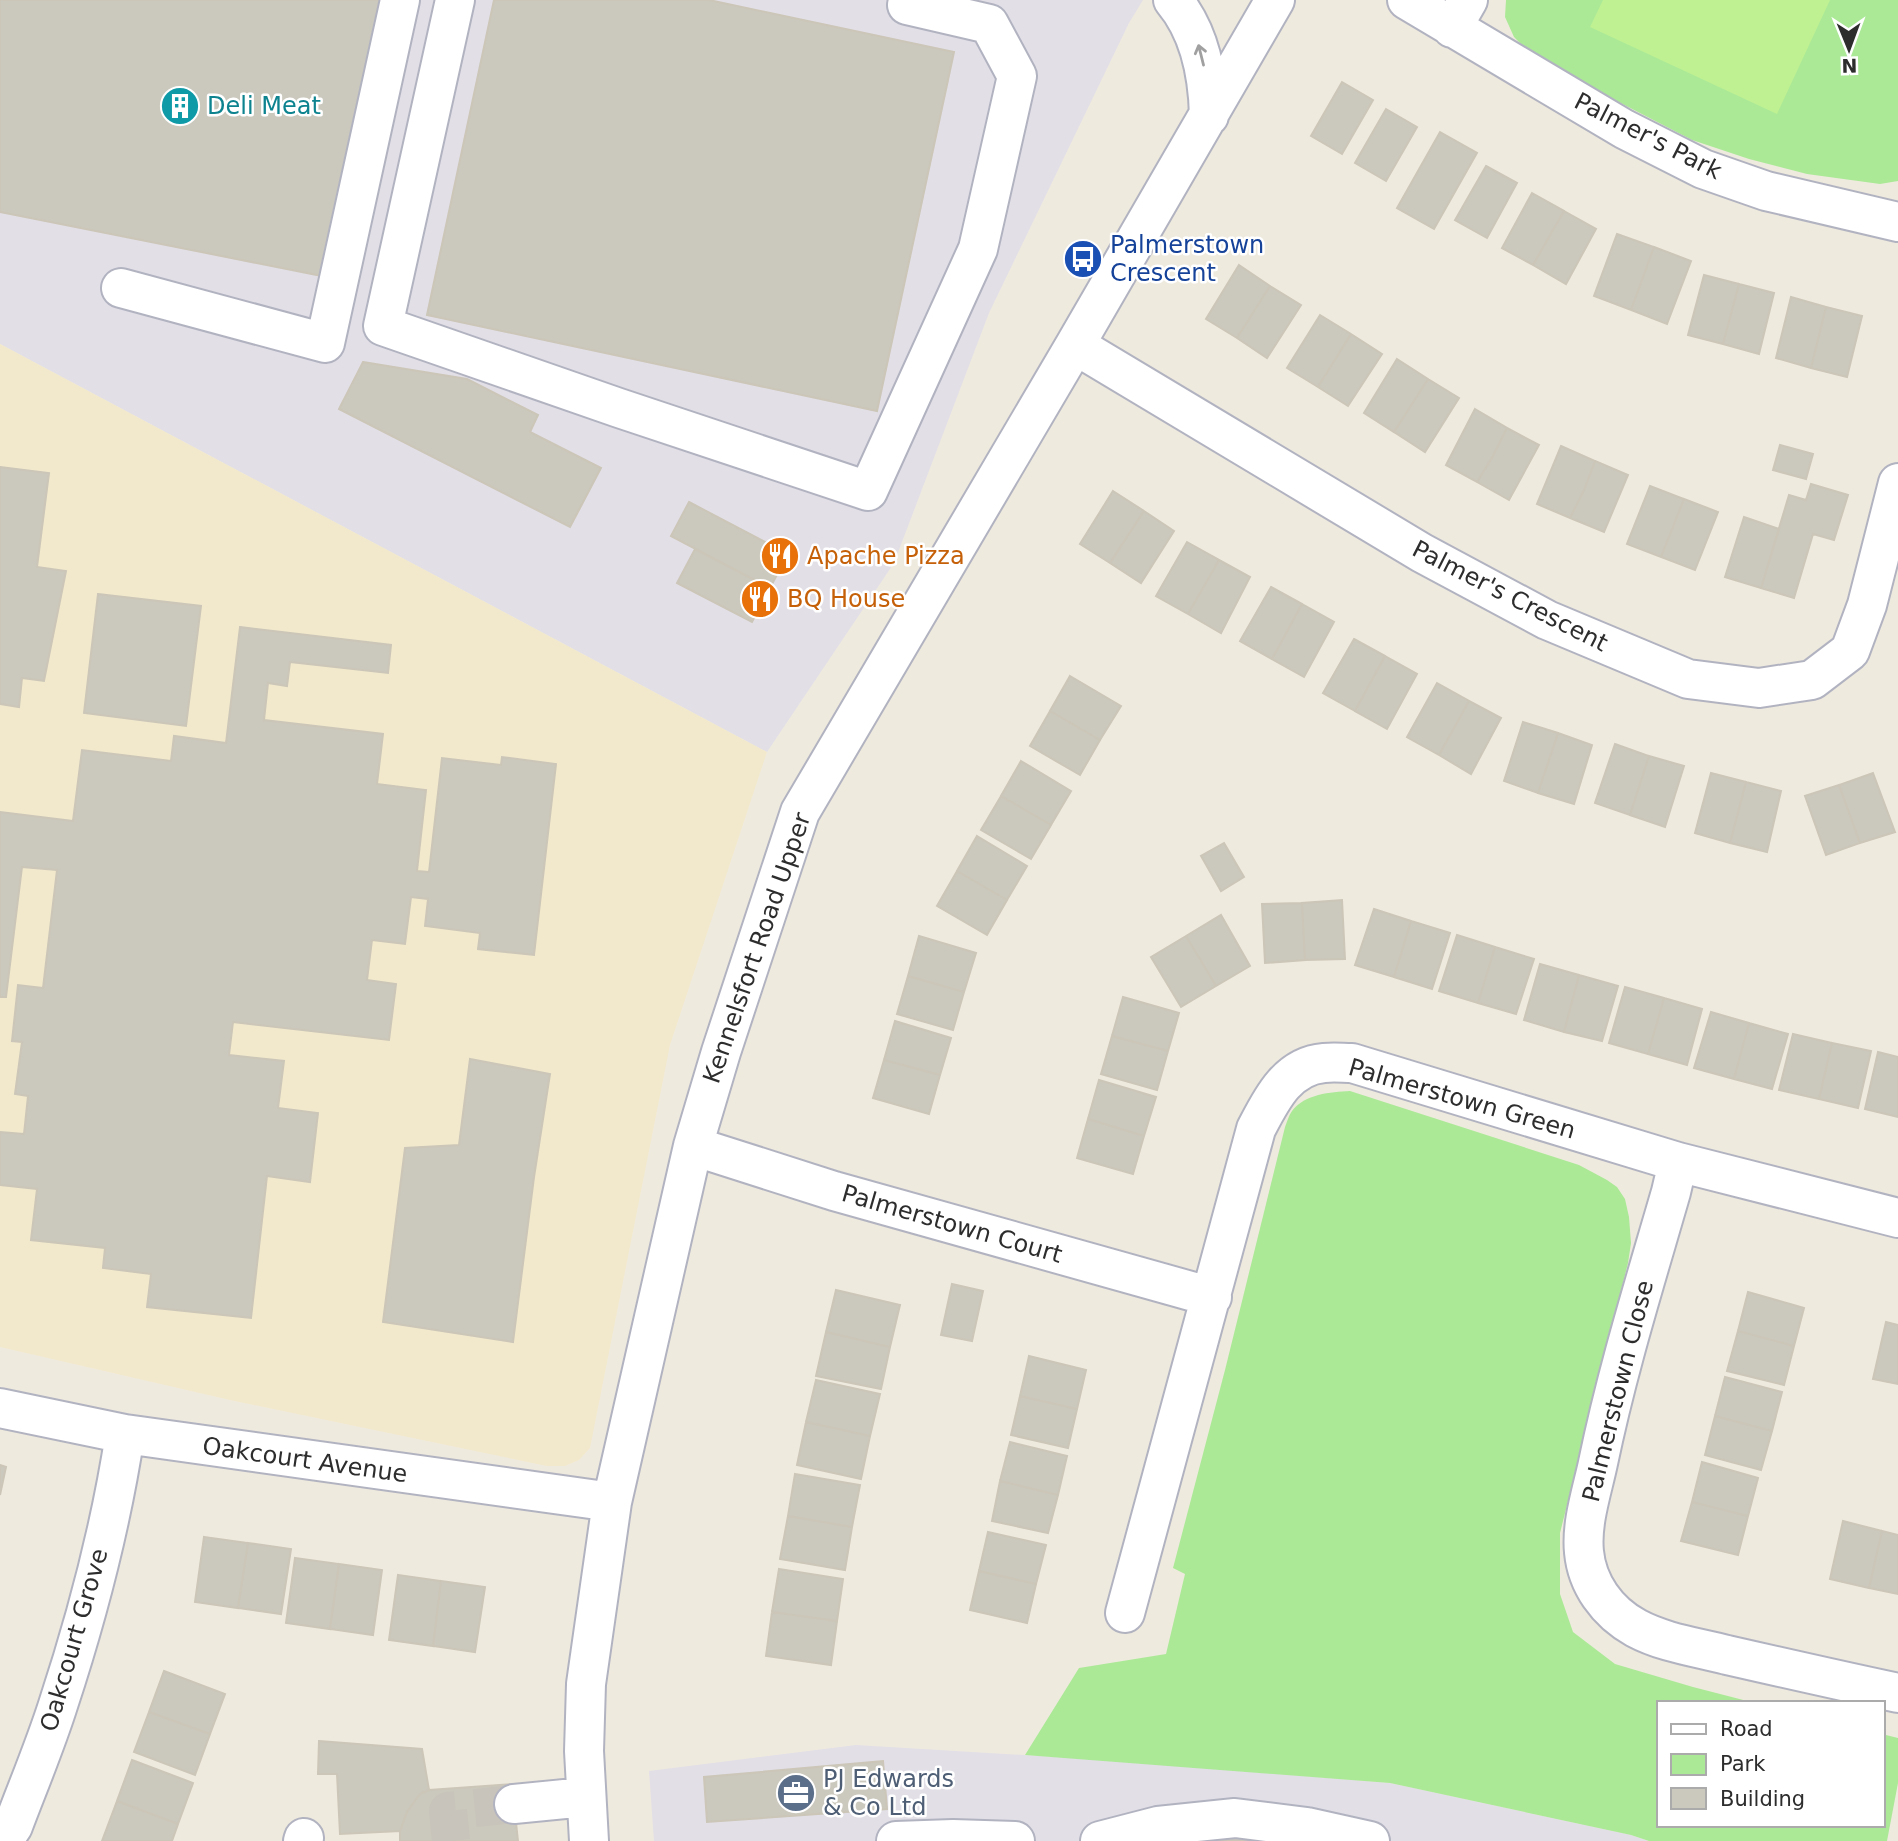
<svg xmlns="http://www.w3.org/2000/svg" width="1898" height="1841" viewBox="0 0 1898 1841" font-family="'DejaVu Sans',sans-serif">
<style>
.industrial{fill:#e2dfe7}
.education{fill:#f2e9cd}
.green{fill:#abe997}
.pitch{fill:#bff192}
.building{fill:#cbc8bd;stroke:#cbc6b7;stroke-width:2}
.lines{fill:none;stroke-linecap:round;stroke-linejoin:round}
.minor-tunnel{stroke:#c8c4bb;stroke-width:38;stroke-dasharray:38 19;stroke-linecap:butt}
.minor-casing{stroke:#b2b3c1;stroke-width:42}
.minor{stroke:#fff;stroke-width:38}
.oneway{stroke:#a0a0a0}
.labels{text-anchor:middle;stroke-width:5;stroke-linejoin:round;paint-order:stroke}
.culture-label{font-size:24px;fill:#0d838f;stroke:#fff;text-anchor:start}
.street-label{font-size:24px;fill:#2d2d2d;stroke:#fff}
.transit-label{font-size:24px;fill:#164399;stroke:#fff;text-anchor:start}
.food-label{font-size:24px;fill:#c56008;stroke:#fff;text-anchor:start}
.service-label{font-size:24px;fill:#4e5e75;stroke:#fff;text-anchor:start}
</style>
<rect width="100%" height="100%" fill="#efeade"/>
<path class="industrial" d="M 0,0 L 1143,0 L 1129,23 L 989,313 L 894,563 L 767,752 L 0,344 Z
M 856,1745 L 1091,1759 L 1390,1783 L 1631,1835 L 1648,1841 L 654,1841 L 649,1771 Z"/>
<path class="education" d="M 0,344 L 767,752 L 670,1045 L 590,1448 L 579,1460 L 565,1466 L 547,1466 L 230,1400 L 0,1347 Z"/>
<path class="green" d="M 1506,0 L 1898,0 L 1898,181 L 1880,184 L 1807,174 L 1749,159 L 1692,140 L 1582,83 L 1526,49 L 1514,37 L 1505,17 Z
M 1350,1091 L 1579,1165 L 1607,1180 L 1617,1187 L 1625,1199 L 1629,1217 L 1631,1243 L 1628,1263 L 1560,1533 L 1560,1594 L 1573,1632 L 1615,1664 L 1693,1687 L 1755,1703 L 1658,1703 L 1658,1825 L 1882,1825 L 1882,1734 L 1898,1738 L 1898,1783 L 1887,1841 L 1649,1841 L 1631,1835 L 1390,1783 L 1025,1755 L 1079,1668 L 1166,1654 L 1185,1574 L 1173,1568 L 1225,1370 L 1285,1127 C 1287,1122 1289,1115 1292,1111 C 1305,1094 1330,1092 1350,1091 Z"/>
<path class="pitch" d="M 1603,0 L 1830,0 L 1777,114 L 1590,27 Z"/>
<path class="building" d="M 0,0 L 381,0 L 327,277 L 0,212 Z
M 494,0 L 709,0 L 954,52 L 877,411 L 427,315 Z
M 1342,82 L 1373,100 L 1342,154 L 1311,136 Z
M 1386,109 L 1417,127 L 1386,181 L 1355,163 Z
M 1440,132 L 1477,153 L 1434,229 L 1397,208 Z
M 1486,166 L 1517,183 L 1487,238 L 1455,220 Z
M 1532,193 L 1564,211 L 1533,265 L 1502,248 Z
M 1564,211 L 1596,229 L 1566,284 L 1533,265 Z
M 1617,234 L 1654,247 L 1631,310 L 1594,296 Z
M 1654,247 L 1691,261 L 1667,324 L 1631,310 Z
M 1239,265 L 1270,286 L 1237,338 L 1206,319 Z
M 1704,275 L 1739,284 L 1723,344 L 1688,335 Z
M 1739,284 L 1774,293 L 1759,354 L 1723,344 Z
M 1270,286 L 1301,305 L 1267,358 L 1237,338 Z
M 1791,297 L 1826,307 L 1811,368 L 1776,358 Z
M 1826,307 L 1862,316 L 1847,377 L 1811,368 Z
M 1320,315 L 1351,334 L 1318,387 L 1287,368 Z
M 1351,334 L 1382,354 L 1348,406 L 1318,387 Z
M 1397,359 L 1428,379 L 1394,432 L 1364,413 Z
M 363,362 L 467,379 L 538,415 L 530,432 L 601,468 L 570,527 L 339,409 Z
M 1428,379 L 1459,398 L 1425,452 L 1394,432 Z
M 1475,409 L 1507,428 L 1493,456 L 1477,482 L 1446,465 Z
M 1507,428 L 1539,445 L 1509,500 L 1477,482 L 1493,456 Z
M 1780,445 L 1813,454 L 1806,479 L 1773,470 Z
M 1561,446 L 1595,461 L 1584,490 L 1570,518 L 1537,504 Z
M 1595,461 L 1628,475 L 1604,532 L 1570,518 L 1584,490 Z
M 0,467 L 49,473 L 37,567 L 66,571 L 44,681 L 22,678 L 19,707 L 0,704 Z
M 1811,484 L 1848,495 L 1834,540 L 1813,534 L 1794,598 L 1761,588 L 1789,495 L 1806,500 Z
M 1650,486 L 1684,499 L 1661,557 L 1627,544 Z
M 1113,491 L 1144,511 L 1110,563 L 1080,544 Z
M 1684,499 L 1718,512 L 1695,570 L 1661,557 Z
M 689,502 L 788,554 L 770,588 L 671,536 Z
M 1144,511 L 1174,531 L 1141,583 L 1110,563 Z
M 1744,517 L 1779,529 L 1761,588 L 1725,577 Z
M 1187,542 L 1219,560 L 1188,614 L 1156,596 Z
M 695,549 L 770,588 L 752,622 L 677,583 Z
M 1219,560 L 1250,577 L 1221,633 L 1188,614 Z
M 1271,587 L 1302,604 L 1272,659 L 1240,641 Z
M 98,594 L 201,606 L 186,726 L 84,713 Z
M 1302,604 L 1334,622 L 1304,677 L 1272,659 Z
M 240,627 L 391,645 L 388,673 L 290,662 L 287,686 L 268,683 L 264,720 L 383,734 L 377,784 L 426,790 L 417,871 L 429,872 L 442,758 L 501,765 L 502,757 L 556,764 L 534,955 L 478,949 L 480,933 L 425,926 L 428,899 L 411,897 L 405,944 L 372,940 L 367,980 L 396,984 L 389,1040 L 233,1022 L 229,1055 L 284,1061 L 278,1108 L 318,1113 L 310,1182 L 267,1176 L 251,1318 L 147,1307 L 151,1274 L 103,1268 L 105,1248 L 31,1240 L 37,1189 L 0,1185 L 0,1132 L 24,1134 L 28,1096 L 15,1094 L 22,1042 L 12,1041 L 18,985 L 43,988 L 57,870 L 22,867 L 6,997 L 0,997 L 0,812 L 73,821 L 82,750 L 171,761 L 174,736 L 226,743 Z
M 1354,639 L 1385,656 L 1355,711 L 1323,693 Z
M 1385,656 L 1417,674 L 1387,729 L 1355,711 Z
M 1070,676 L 1121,706 L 1100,740 L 1050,711 Z
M 1437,683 L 1469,701 L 1439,755 L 1407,737 Z
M 1469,701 L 1501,718 L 1471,774 L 1439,755 Z
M 1050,711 L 1100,740 L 1080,775 L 1030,746 Z
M 1523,722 L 1558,733 L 1538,793 L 1504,781 Z
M 1558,733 L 1592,745 L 1574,804 L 1538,793 Z
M 1615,744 L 1649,756 L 1630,815 L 1595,803 Z
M 1649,756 L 1684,766 L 1665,827 L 1630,815 Z
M 1021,761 L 1071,791 L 1051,825 L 1001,796 Z
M 1711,773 L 1746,782 L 1730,843 L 1695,833 Z
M 1873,773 L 1895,832 L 1860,843 L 1839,785 Z
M 1746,782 L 1781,791 L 1767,852 L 1730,843 Z
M 1839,785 L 1860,843 L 1826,855 L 1805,796 Z
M 1001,796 L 1051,825 L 1031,859 L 981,830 Z
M 977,836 L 1027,866 L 1007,900 L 957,871 Z
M 1224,843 L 1244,877 L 1221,891 L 1201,856 Z
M 957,871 L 1007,900 L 987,935 L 937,906 Z
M 1342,900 L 1345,959 L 1305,960 L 1302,903 Z
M 1302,903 L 1305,960 L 1265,963 L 1262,904 Z
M 1374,909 L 1411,921 L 1394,977 L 1355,965 Z
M 1221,915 L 1250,966 L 1216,986 L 1186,936 Z
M 1411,921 L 1450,933 L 1432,989 L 1394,977 Z
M 1457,935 L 1495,947 L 1478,1003 L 1439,991 Z
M 919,936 L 976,953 L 964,992 L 908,976 Z
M 1186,936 L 1216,986 L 1181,1007 L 1151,957 Z
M 1495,947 L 1534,959 L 1516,1014 L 1478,1003 Z
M 1540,964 L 1579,975 L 1564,1032 L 1524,1020 Z
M 1579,975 L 1618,986 L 1602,1041 L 1564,1032 Z
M 908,976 L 964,992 L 953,1030 L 897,1014 Z
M 1625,987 L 1664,998 L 1648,1054 L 1609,1043 Z
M 1123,997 L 1179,1013 L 1168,1051 L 1112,1036 Z
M 1664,998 L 1702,1009 L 1687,1065 L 1648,1054 Z
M 1711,1012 L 1749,1023 L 1734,1079 L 1694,1068 Z
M 895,1021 L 951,1038 L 940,1075 L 884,1060 Z
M 1749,1023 L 1788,1034 L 1772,1089 L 1734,1079 Z
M 1793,1034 L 1832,1043 L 1819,1099 L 1779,1090 Z
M 1112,1036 L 1168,1051 L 1157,1090 L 1101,1074 Z
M 1832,1043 L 1871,1051 L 1858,1108 L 1819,1099 Z
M 1878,1052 L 1898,1057 L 1898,1117 L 1865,1109 Z
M 470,1059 L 550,1074 L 534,1177 L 513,1342 L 383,1322 L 405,1148 L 459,1145 Z
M 884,1060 L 940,1075 L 929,1114 L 873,1098 Z
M 1099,1080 L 1156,1097 L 1144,1136 L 1088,1119 Z
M 1088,1119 L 1144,1136 L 1133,1174 L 1077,1158 Z
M 952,1284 L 983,1291 L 972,1341 L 941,1335 Z
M 836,1290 L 900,1305 L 890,1347 L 826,1332 Z
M 1748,1292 L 1804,1308 L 1794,1346 L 1738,1331 Z
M 1886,1322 L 1898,1325 L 1898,1384 L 1873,1379 Z
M 1738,1331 L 1794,1346 L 1784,1385 L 1727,1371 Z
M 826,1332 L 890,1347 L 881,1389 L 816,1376 Z
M 1029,1356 L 1086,1370 L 1077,1409 L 1020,1396 Z
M 1725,1377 L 1782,1392 L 1772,1431 L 1715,1416 Z
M 816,1380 L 880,1394 L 870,1436 L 806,1422 Z
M 1020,1396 L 1077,1409 L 1068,1448 L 1011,1435 Z
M 1715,1416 L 1772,1431 L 1761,1470 L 1705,1455 Z
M 806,1422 L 870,1436 L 861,1479 L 797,1465 Z
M 1010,1442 L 1067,1456 L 1058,1495 L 1000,1481 Z
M 1702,1462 L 1758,1478 L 1748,1516 L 1692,1502 Z
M 0,1465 L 6,1467 L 0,1495 Z
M 795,1474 L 860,1485 L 852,1527 L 788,1516 Z
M 1000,1481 L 1058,1495 L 1048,1533 L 992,1521 Z
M 1692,1502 L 1748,1516 L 1738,1555 L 1681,1541 Z
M 788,1516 L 852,1527 L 845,1570 L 780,1559 Z
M 1843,1521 L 1882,1531 L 1869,1588 L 1830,1579 Z
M 1882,1531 L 1898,1535 L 1898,1594 L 1869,1588 Z
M 988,1532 L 1046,1545 L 1036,1584 L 979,1571 Z
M 204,1537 L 248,1543 L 238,1608 L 195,1602 Z
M 248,1543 L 291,1549 L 281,1614 L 238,1608 Z
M 295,1558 L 339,1564 L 330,1629 L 286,1623 Z
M 339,1564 L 382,1570 L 373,1635 L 330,1629 Z
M 779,1569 L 843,1579 L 837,1621 L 772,1612 Z
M 979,1571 L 1036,1584 L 1027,1623 L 970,1610 Z
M 398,1575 L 441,1581 L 433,1646 L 389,1640 Z
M 441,1581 L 485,1587 L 475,1652 L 433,1646 Z
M 772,1612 L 837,1621 L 831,1665 L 766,1656 Z
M 164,1671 L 225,1694 L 210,1734 L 149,1712 Z
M 149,1712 L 210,1734 L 195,1775 L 134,1752 Z
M 319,1741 L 422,1749 L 429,1790 L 420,1794 L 407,1812 L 400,1831 L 340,1834 L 337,1774 L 318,1774 Z
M 132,1760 L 193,1783 L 178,1824 L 117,1801 Z
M 883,1761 L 887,1809 L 707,1822 L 704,1777 Z
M 514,1784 L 514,1804 L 518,1841 L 400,1841 L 400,1831 L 407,1812 L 420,1794 L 429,1790 Z
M 117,1801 L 178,1824 L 172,1841 L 102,1841 Z
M 1269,1832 L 1269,1841 L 1192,1841 Z"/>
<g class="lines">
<path class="minor-tunnel" d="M 451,1841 L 448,1811 L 514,1804"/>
<g class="minor-casing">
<path id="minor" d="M 455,0 L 383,326 L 619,408 L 868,491 L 978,249 L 1017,76 L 989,24 L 907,5 L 908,0
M 1173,0 C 1200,32 1208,74 1209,116
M 1407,0 L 1624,129 L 1703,169 L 1766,191 L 1898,222
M 1452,28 L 1468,0
M 121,288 L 325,343 L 400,0
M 1075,345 L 1422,553 L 1547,620 L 1688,679 L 1759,688 L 1812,680 L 1850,651 L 1867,605 L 1898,483
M 693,1146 L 834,1191 L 1212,1297
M 1678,1162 L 1671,1192 C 1645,1282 1617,1371 1598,1463 C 1592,1491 1581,1523 1584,1552 C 1587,1584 1607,1612 1636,1628 C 1664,1643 1696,1647 1727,1655 C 1784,1668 1841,1681 1898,1693
M 0,1408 L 125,1434 L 612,1502
M 1125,1613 L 1256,1129 C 1271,1100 1287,1066 1324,1063 C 1334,1062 1343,1063 1352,1063 L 1678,1162 L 1898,1218
M 514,1804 L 585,1797
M 3,1841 L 13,1826 C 28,1786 45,1746 58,1705 C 87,1617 111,1526 125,1434
M 303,1841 L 304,1838
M 589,1841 L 584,1751 L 586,1684 L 612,1502 L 693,1146 L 721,1052 L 800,812 L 1075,345 L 1275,0
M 896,1841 L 953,1839 L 1015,1841
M 1100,1841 L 1158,1826 L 1235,1818 L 1307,1827 L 1370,1841"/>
</g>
<use href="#minor" class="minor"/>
</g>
<defs><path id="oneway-shaft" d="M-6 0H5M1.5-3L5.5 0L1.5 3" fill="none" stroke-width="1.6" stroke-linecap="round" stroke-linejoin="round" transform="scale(1.75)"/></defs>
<use class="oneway" href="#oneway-shaft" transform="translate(1201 55) rotate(-104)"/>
<defs>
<g id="building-disc" transform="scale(2.0125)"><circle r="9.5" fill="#0f9aa8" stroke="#fff"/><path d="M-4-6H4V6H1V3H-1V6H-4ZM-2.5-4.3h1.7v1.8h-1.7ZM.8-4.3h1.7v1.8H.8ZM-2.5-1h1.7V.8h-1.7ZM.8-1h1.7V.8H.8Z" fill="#fff"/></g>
<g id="bus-disc" transform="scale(2.0125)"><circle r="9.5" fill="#1a4fb4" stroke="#fff"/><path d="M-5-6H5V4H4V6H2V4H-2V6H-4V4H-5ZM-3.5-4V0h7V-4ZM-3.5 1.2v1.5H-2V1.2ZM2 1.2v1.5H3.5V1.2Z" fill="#fff"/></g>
<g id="restaurant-disc" transform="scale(2.0125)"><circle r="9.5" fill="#e8710a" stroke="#fff"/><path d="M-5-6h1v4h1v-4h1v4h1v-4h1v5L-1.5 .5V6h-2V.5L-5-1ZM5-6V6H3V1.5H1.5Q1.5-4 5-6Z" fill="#fff"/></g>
<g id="office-disc" transform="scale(2.0125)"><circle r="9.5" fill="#5c6f8a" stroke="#fff"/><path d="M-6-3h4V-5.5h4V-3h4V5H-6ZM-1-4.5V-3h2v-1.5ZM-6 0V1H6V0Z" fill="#fff"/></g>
</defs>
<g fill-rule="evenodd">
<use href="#building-disc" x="180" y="106"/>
<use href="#bus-disc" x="1083" y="259"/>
<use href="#restaurant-disc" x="780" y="556"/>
<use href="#restaurant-disc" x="760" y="599"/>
<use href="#office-disc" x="796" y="1793"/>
</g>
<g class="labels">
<g class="culture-label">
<text x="207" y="114">Deli Meat</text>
</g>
<g class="street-label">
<text transform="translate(1648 136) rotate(27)" y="8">Palmer's Park</text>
<text transform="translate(1510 596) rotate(27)" y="8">Palmer's Crescent</text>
<text transform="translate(757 948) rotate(-71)" y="8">Kennelsfort Road Upper</text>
<text transform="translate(1462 1099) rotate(16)" y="8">Palmerstown Green</text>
<text transform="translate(952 1224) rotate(16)" y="8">Palmerstown Court</text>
<text transform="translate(1618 1391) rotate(-76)" y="8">Palmerstown Close</text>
<text transform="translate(305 1460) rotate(8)" y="8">Oakcourt Avenue</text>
<text transform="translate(74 1640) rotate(-74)" y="8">Oakcourt Grove</text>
</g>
<g class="transit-label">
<text x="1110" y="253">Palmerstown<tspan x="1110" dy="28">Crescent</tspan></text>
</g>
<g class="food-label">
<text x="807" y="564">Apache Pizza</text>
<text x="787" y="607">BQ House</text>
</g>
<g class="service-label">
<text x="823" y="1787">PJ Edwards<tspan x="823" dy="28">&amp; Co Ltd</tspan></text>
</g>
</g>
<rect x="1657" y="1701" width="228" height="126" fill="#ffffff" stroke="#ababab" stroke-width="2"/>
<rect x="1671" y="1724" width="35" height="10" fill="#ffffff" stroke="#ababab" stroke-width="2"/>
<text x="1720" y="1736" font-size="21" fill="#2d2d2d">Road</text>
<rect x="1671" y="1754" width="35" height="21" fill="#abe997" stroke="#ababab" stroke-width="2"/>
<text x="1720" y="1771" font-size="21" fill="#2d2d2d">Park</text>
<rect x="1671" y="1788" width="35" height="21" fill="#cbc8bd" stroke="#ababab" stroke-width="2"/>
<text x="1720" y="1806" font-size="21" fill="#2d2d2d">Building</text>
<g transform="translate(1849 49) rotate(179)" stroke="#ffffff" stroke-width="5" paint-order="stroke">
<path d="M0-5L12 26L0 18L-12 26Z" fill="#2d2d2d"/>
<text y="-10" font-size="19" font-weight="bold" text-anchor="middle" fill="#2d2d2d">N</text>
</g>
</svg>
